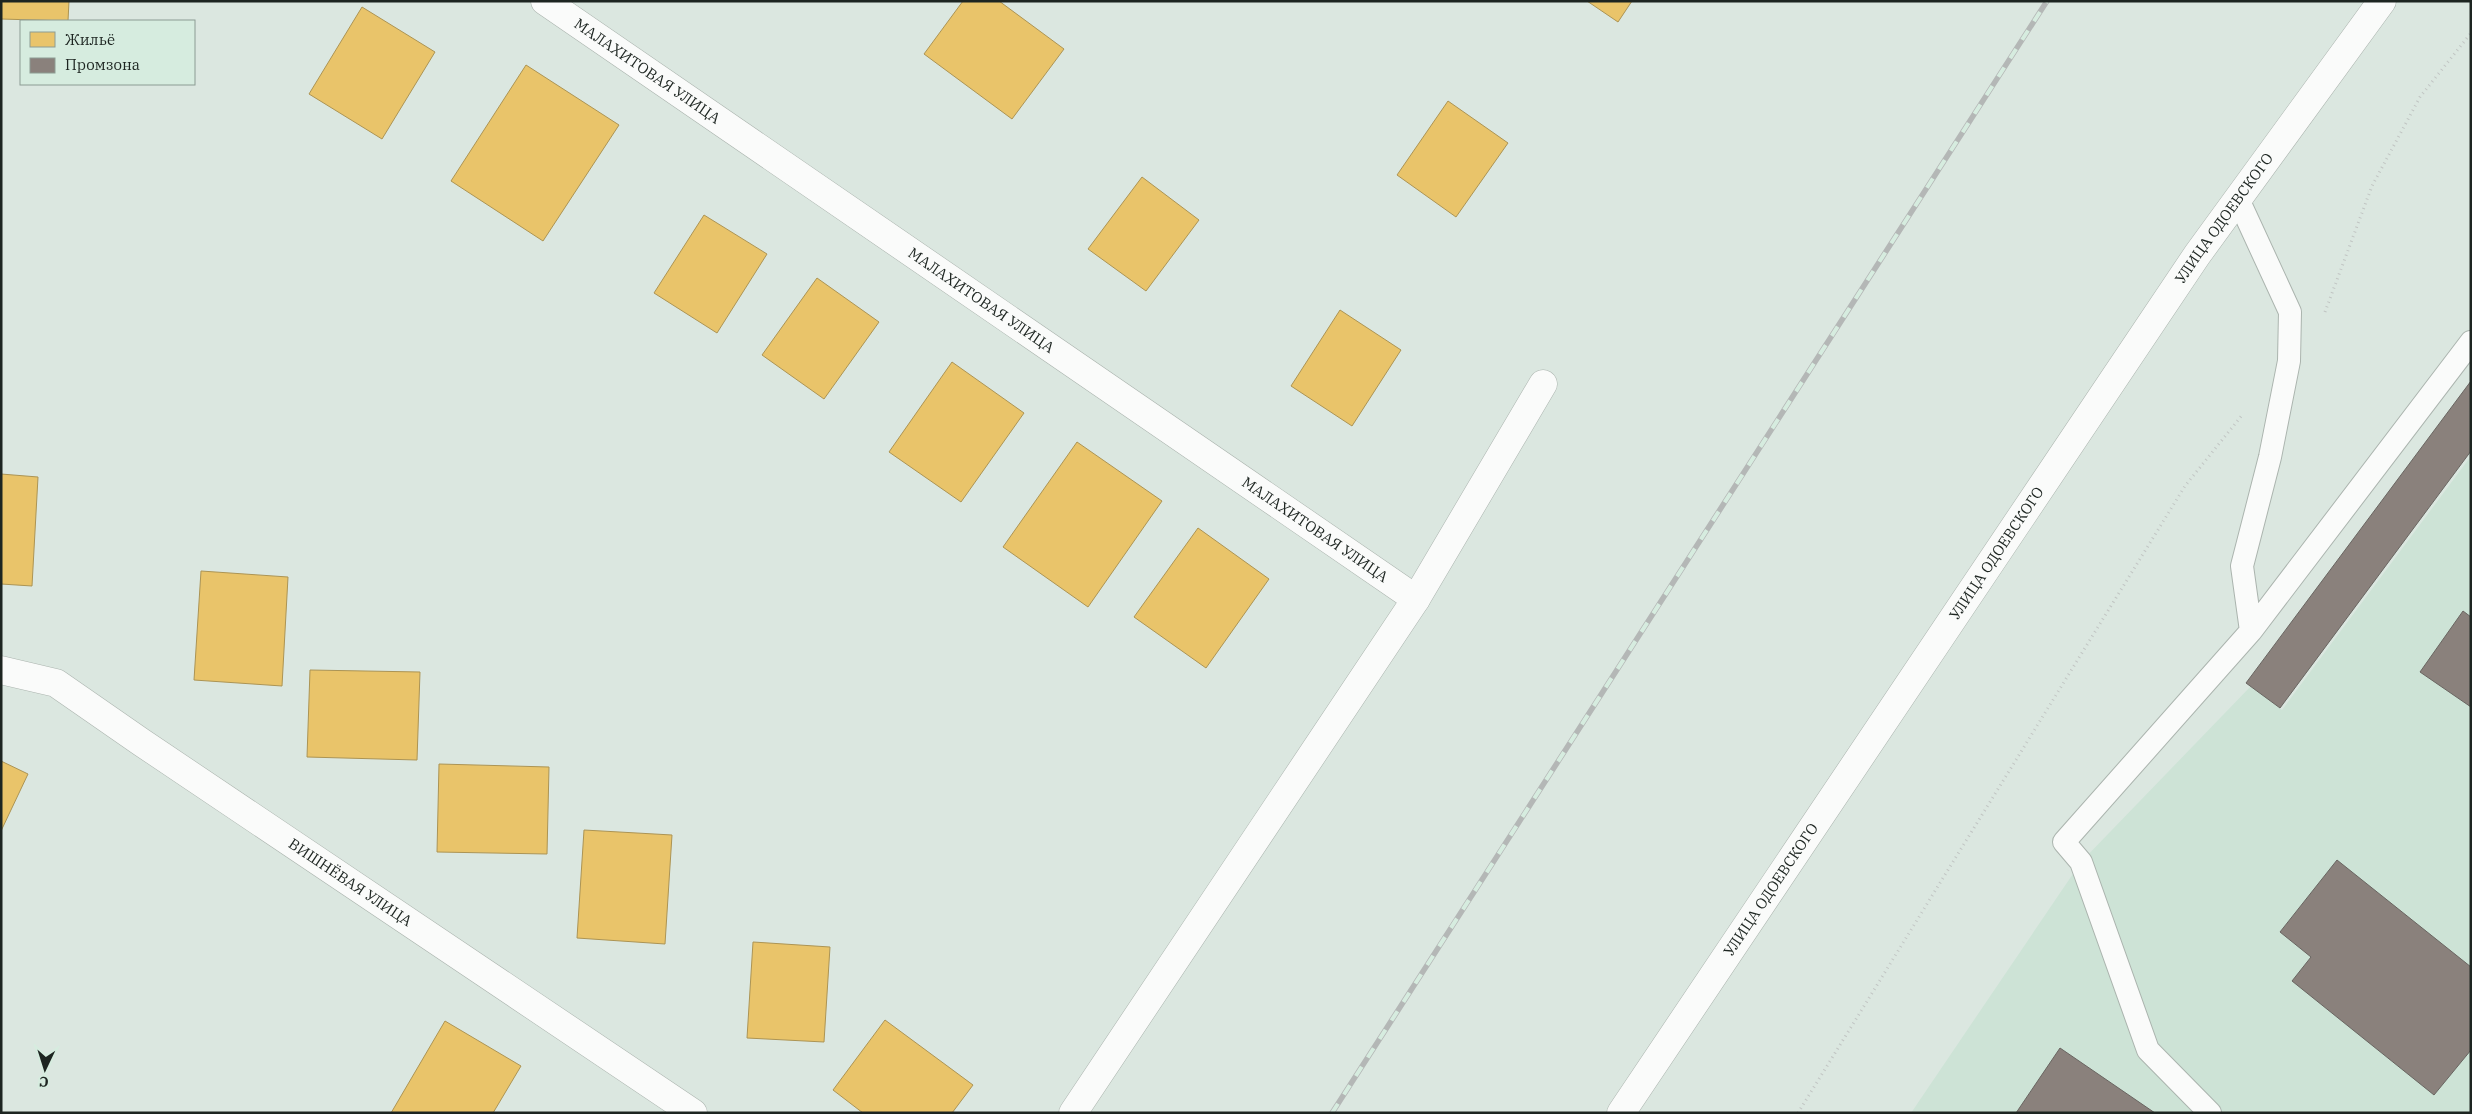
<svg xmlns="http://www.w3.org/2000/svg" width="2472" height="1114" viewBox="0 0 2472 1114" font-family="'IBM Plex Serif',serif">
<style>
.built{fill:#cde3d6}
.homes{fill:#e9c46a;stroke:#ac9454}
.industry{fill:#8a817c;stroke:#696561}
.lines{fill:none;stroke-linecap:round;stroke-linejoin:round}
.lane-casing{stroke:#abb4ae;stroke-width:24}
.street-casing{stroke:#abb4ae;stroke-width:29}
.secondary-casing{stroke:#abb4ae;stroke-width:29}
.path{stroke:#c1c5c3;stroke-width:3;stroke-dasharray:1 4;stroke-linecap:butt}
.lane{stroke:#fafbfa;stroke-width:22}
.street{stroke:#fafbfa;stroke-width:28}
.secondary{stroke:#fafbfa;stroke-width:28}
.rail-casing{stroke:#b4b7b6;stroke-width:5.5}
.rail{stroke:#d6ecdf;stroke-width:4;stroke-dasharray:11;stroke-linecap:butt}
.labels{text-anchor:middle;stroke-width:5;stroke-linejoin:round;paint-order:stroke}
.street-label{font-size:15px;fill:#1d2521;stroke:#d6ecdf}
</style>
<rect width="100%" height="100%" fill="#dbe7e0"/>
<path class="built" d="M 2471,456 L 2471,1113 L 1911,1113 L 2081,862 L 2251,686 L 2282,710 Z"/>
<path class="homes" d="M 1,1 L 69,1 L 68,21 L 1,19 Z
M 963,1 L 999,1 L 1064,49 L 1012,119 L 924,54 Z
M 1587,1 L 1632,1 L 1618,22 Z
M 362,7 L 435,52 L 382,139 L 309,94 Z
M 526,65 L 619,125 L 543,241 L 451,181 Z
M 1448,101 L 1508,143 L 1456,217 L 1397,175 Z
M 1142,177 L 1199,220 L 1146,291 L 1088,249 Z
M 704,215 L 767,254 L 717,333 L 654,293 Z
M 817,278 L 879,322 L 824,399 L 762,355 Z
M 1340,310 L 1401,350 L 1352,426 L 1291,386 Z
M 952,362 L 1024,413 L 961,502 L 889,452 Z
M 1077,442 L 1162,501 L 1088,607 L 1003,547 Z
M 1,474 L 38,477 L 32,586 L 1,584 Z
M 1198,528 L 1269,579 L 1206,668 L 1134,617 Z
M 201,571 L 288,577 L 282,686 L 194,680 Z
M 310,670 L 420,672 L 417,760 L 307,757 Z
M 1,761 L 28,774 L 1,831 Z
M 439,764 L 549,767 L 547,854 L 437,852 Z
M 584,830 L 672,835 L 665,944 L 577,938 Z
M 753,942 L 830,947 L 824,1042 L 747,1038 Z
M 885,1020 L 973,1085 L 952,1113 L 863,1113 L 833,1090 Z
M 445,1021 L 521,1066 L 493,1113 L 391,1113 Z"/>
<path class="industry" d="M 2471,381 L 2471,451 L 2280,708 L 2246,683 Z
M 2463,611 L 2471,617 L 2471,707 L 2420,672 Z
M 2337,860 L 2471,967 L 2471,1050 L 2434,1095 L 2292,981 L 2311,957 L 2280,932 Z
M 2060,1048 L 2155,1113 L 2016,1113 Z"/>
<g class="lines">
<g class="lane-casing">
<path id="lane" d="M 2251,631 L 2471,342
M 2210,1113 L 2148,1050 L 2081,862 L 2064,842 L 2251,631 L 2242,566 L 2270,457 L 2289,361 L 2290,312 L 2238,199"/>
</g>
<g class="street-casing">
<g id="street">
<path id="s1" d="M 545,1 L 1416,599"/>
<path id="s2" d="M 1,670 L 56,683 L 141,742 L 693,1113"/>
<path d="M 1073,1113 L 1416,599 L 1543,384"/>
</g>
</g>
<g class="secondary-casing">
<g id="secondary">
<path id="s3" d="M 1621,1113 L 2197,255 L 2382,1"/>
</g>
</g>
<path class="path" d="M 2325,312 L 2372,186 L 2420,97 L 2471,33
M 1798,1113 L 2185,486 L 2243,414"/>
<use href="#lane" class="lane"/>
<use href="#street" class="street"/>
<use href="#secondary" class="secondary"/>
<g class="rail-casing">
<path id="rail" d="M 1332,1113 L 2047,1"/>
</g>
<use href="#rail" class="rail"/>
</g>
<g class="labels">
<g class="street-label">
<text dy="5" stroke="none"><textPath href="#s1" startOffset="124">МАЛАХИТОВАЯ УЛИЦА</textPath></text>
<text dy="5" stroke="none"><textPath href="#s3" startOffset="1079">УЛИЦА ОДОЕВСКОГО</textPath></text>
<text dy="5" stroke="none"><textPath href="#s1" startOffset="529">МАЛАХИТОВАЯ УЛИЦА</textPath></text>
<text dy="5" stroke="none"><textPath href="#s1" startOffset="934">МАЛАХИТОВАЯ УЛИЦА</textPath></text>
<text dy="5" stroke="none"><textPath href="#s3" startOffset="674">УЛИЦА ОДОЕВСКОГО</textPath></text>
<text dy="5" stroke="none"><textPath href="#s2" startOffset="412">ВИШНЁВАЯ УЛИЦА</textPath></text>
<text dy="5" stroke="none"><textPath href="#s3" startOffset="269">УЛИЦА ОДОЕВСКОГО</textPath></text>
</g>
</g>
<rect width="2472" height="1114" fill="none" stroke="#1d2521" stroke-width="5"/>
<rect x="20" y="20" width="175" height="65" fill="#d6ecdf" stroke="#8c9c93"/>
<rect x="30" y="32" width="25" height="15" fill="#e9c46a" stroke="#8c9c93"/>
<text x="65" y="45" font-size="15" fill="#1d2521">Жильё</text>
<rect x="30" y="58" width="25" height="15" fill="#8a817c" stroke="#8c9c93"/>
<text x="65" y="70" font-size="15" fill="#1d2521">Промзона</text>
<g transform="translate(45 1069) rotate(184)" stroke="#d6ecdf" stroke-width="4" paint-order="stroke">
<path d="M0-4L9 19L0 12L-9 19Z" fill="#1d2521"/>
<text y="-8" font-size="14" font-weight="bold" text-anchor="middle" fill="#1d2521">С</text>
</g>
</svg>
